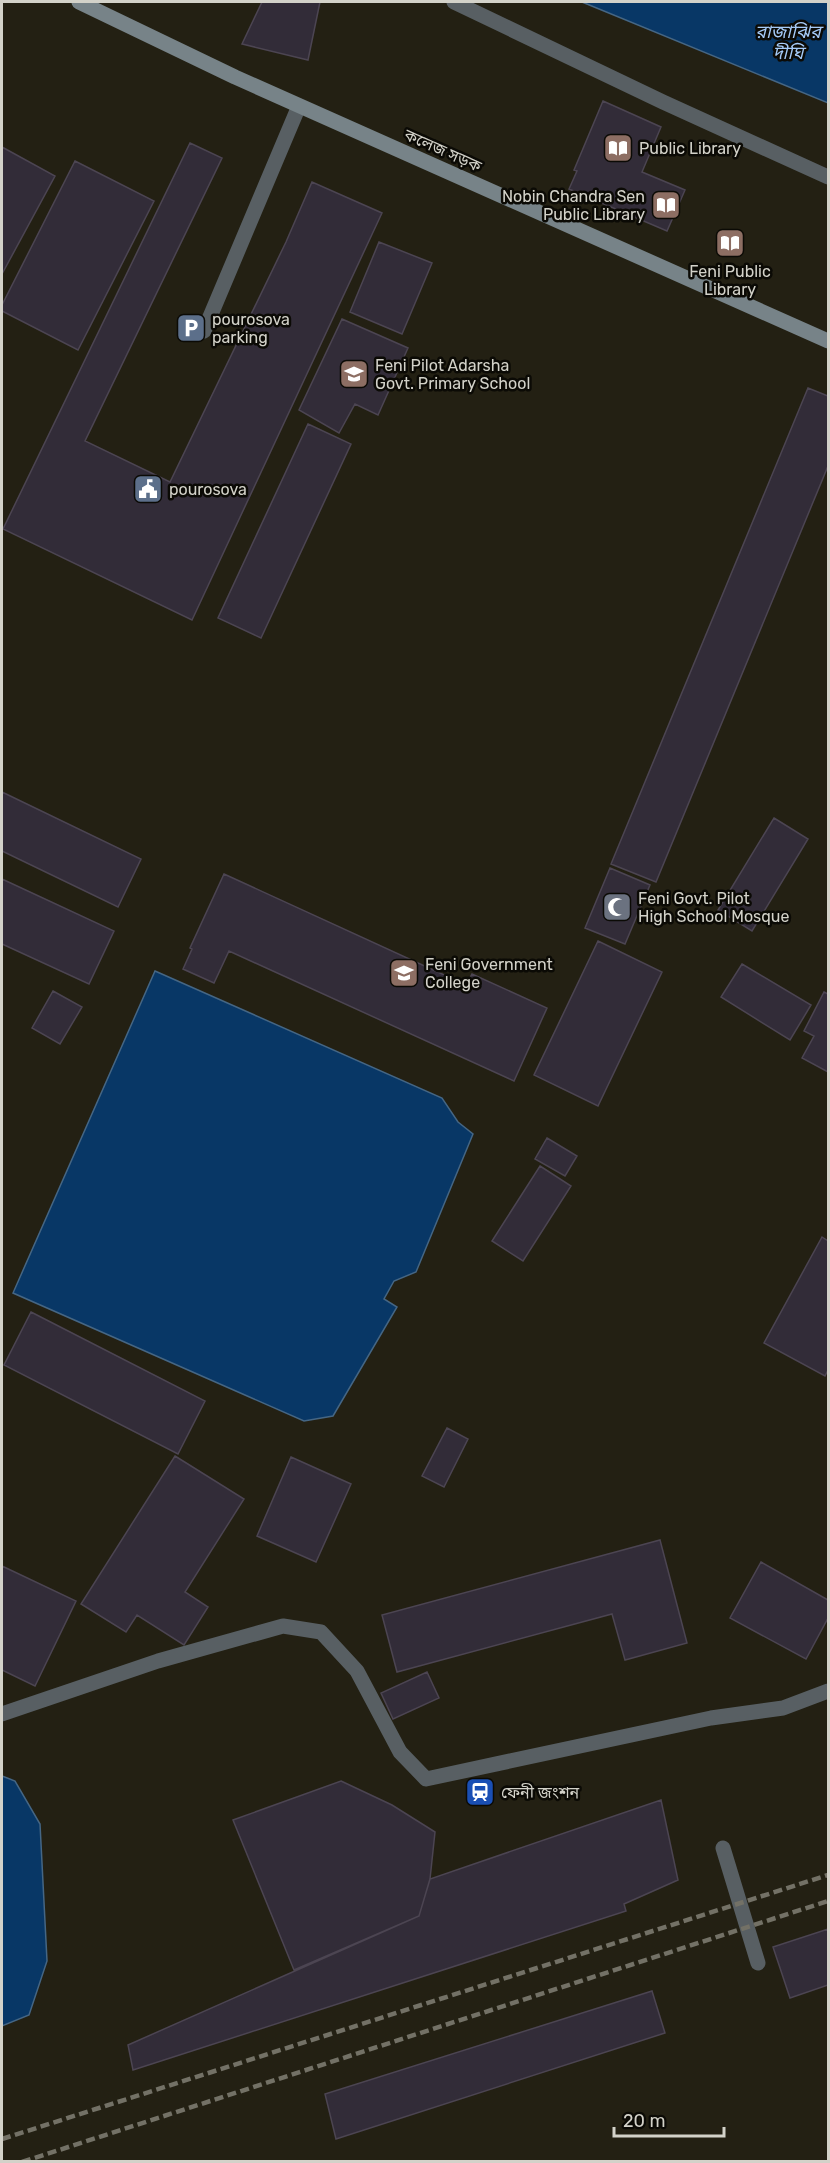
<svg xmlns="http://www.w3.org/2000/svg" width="830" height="2163" viewBox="0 0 830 2163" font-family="Rubik,'Noto Sans Bengali',sans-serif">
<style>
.water{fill:#083766;stroke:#456684;stroke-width:1.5}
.building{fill:#322c38;stroke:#4c4552;stroke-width:1.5}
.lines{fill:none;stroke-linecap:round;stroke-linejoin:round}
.service{stroke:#585f63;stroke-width:15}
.pedestrian{stroke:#585f63;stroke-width:15}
.minor{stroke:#585f63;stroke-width:15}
.secondary{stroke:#778388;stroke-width:15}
.rail{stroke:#737166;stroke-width:4.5;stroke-dasharray:9 4.5;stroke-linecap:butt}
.labels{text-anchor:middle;stroke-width:5;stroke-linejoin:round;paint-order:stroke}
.poi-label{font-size:16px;fill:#d3d2c9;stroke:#0b0a05;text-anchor:start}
.street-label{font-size:16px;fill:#d3d2c9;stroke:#0b0a05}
.water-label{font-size:18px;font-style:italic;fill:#a5cbf8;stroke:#0b0a05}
</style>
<rect width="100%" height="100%" fill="#232013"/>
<path class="water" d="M 582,2 L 828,2 L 828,103 Z
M 155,971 L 442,1098 L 458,1122 L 473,1134 L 416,1272 L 394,1281 L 384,1299 L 397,1307 L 333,1416 L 304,1421 L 13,1293 Z
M 2,1776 L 15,1781 L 40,1824 L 47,1961 L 29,2015 L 2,2026 Z"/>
<path class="building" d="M 262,2 L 320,2 L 308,60 L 242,44 Z
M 603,101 L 661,127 L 642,172 L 685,190 L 667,231 L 569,189 L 577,171 L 574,170 Z
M 190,143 L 222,158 L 85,441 L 170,482 L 286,242 L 312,182 L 382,213 L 192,620 L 3,529 Z
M 2,147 L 55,176 L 2,274 Z
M 75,161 L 154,201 L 78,350 L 2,311 L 2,305 Z
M 379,242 L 432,263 L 402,334 L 350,312 Z
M 342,319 L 408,348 L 378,415 L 355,404 L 339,433 L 299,410 Z
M 808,388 L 828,396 L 828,466 L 656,882 L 611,864 Z
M 308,424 L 351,444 L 261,638 L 218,618 Z
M 2,792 L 141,859 L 118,907 L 2,851 Z
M 774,818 L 808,839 L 752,931 L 718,910 Z
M 610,868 L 650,885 L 625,944 L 585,928 Z
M 224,874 L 466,985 L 472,974 L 547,1008 L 514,1081 L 229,951 L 214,983 L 183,969 L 192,949 L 190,948 Z
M 2,879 L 114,931 L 89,984 L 2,944 Z
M 598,941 L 662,972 L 598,1106 L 534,1075 Z
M 742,964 L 811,1005 L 790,1040 L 721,997 Z
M 53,991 L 82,1007 L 60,1044 L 32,1028 Z
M 824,992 L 828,994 L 828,1072 L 802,1058 L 814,1036 L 804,1031 Z
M 547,1138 L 577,1156 L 565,1176 L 535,1159 Z
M 540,1166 L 571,1186 L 523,1261 L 492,1241 Z
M 822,1237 L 828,1241 L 828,1370 L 825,1376 L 764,1343 Z
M 31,1312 L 205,1401 L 178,1454 L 4,1365 Z
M 447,1428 L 468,1439 L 444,1487 L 422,1476 Z
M 175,1456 L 244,1499 L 185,1592 L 208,1607 L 184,1645 L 137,1615 L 126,1632 L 81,1604 Z
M 291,1457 L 351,1484 L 316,1562 L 257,1536 Z
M 660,1540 L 687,1643 L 625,1660 L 612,1614 L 397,1672 L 382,1615 Z
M 761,1562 L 828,1600 L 828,1618 L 806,1659 L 730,1618 Z
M 2,1566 L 76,1601 L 35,1686 L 2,1670 Z
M 427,1672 L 439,1698 L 393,1719 L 381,1693 Z
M 341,1781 L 392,1805 L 435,1832 L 430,1879 L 419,1916 L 294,1970 L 233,1820 Z
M 661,1800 L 678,1880 L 624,1904 L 626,1911 L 133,2070 L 128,2045 L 419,1916 L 430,1879 Z
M 828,1929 L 828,1985 L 790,1998 L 773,1947 Z
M 652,1991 L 665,2033 L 336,2139 L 325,2094 Z"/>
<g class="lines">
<path class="service" d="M 204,331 L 299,106
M 2,1714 L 158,1661 L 283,1626 L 321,1632 L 357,1671 L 400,1752 L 426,1779 L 711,1718 L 783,1708 L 828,1691"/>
<path class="pedestrian" d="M 723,1848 L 758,1963"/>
<path class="minor" d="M 454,2 L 663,102 L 828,177"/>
<path class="secondary" d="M 79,2 L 235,77 L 828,341"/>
<path class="rail" d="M 2,2139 L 828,1875
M 22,2162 L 828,1901"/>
</g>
<defs>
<g id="library-square" transform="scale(1.5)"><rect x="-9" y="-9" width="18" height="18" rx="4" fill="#8d6e63" stroke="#0b0a05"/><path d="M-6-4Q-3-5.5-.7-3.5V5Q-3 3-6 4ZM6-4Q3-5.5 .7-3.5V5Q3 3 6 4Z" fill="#fff"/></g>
<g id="parking-square" transform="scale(1.5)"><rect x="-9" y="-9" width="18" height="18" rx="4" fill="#5c6f8a" stroke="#0b0a05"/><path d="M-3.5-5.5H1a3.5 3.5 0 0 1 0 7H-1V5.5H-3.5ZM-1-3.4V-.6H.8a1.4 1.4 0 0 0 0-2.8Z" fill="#fff"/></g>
<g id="school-square" transform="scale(1.5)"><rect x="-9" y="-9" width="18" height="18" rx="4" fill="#8d6e63" stroke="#0b0a05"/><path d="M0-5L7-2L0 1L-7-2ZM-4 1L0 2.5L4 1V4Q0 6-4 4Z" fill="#fff"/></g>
<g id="civic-square" transform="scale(1.5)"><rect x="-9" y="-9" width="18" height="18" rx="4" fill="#5c6f8a" stroke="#0b0a05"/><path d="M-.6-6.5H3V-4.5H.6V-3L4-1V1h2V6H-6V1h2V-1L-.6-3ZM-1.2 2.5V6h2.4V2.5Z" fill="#fff"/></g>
<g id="mosque-square" transform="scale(1.5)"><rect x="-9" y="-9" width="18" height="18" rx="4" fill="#6b7280" stroke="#0b0a05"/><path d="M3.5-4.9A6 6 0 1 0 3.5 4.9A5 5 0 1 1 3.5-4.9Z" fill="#fff"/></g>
<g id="university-square" transform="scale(1.5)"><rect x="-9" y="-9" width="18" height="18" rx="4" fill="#8d6e63" stroke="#0b0a05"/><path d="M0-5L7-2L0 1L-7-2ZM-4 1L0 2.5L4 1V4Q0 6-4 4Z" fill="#fff"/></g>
<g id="station-square" transform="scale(1.5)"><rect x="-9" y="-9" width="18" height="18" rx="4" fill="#1a4fb4" stroke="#0b0a05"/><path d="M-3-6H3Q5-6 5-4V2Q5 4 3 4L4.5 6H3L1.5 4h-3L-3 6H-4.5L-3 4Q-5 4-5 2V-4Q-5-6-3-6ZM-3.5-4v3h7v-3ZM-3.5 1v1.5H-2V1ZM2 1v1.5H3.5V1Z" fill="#fff"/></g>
</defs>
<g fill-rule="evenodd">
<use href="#library-square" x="618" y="148"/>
<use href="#library-square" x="666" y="205"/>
<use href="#library-square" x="730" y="243"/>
<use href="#parking-square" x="191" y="328"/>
<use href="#school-square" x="354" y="374"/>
<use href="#civic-square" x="148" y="489"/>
<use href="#mosque-square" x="617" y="907"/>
<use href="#university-square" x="404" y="973"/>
<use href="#station-square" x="480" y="1792"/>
</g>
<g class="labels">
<g class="poi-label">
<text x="639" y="154">Public Library</text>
<text x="645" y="202" text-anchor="end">Nobin Chandra Sen<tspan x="645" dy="18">Public Library</tspan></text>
<text x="730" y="277" text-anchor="middle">Feni Public<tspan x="730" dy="18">Library</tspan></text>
<text x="212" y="325">pourosova<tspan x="212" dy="18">parking</tspan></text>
<text x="375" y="371">Feni Pilot Adarsha<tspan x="375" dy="18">Govt. Primary School</tspan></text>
<text x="169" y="495">pourosova</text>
<text x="638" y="904">Feni Govt. Pilot<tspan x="638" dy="18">High School Mosque</tspan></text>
<text x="425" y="970">Feni Government<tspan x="425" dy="18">College</tspan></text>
<text x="501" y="1798">ফেনী জংশন</text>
</g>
<g class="street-label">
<text transform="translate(443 150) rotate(24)" y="6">কলেজ সড়ক</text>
</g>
<g class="water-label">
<text x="788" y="38">রাজাঝির<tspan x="788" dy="21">দীঘি</tspan></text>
</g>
</g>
<rect width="830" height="2163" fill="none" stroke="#d3d2c9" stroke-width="6"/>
<path d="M614 2127v9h110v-9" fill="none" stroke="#d3d2c9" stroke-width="3"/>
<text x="623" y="2127" font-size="18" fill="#d3d2c9" stroke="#0b0a05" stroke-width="4.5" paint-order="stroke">20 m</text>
</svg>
